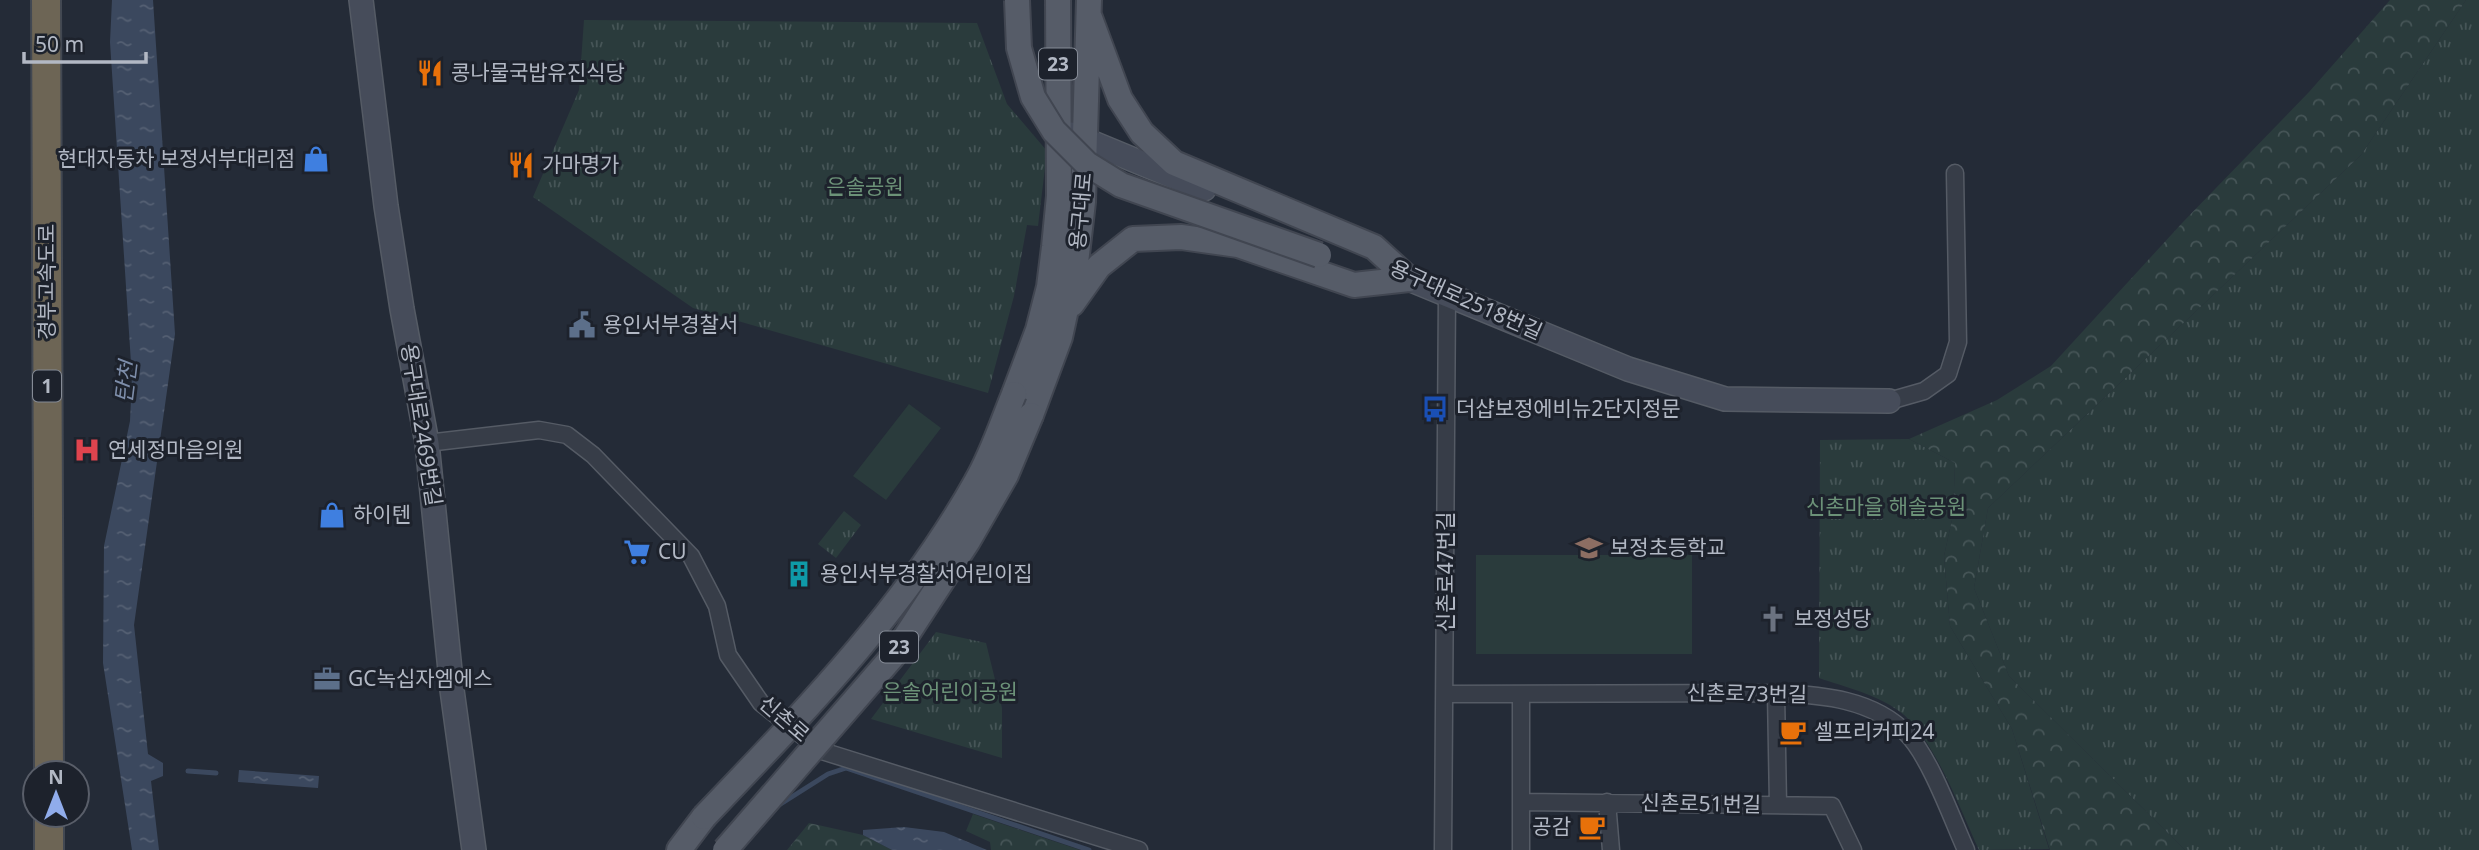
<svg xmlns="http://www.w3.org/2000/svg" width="2479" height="850" viewBox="0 0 2479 850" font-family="'Noto Sans','Noto Sans KR',sans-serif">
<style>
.grass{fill:url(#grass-tufts)}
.forest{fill:url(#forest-crowns)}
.pitch{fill:#2a3b3c}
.water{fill:url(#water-ripples)}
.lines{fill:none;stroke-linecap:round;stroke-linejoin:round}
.stream{stroke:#3b485e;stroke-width:5}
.street-casing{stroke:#555b65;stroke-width:19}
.secondary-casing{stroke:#555b65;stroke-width:26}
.primary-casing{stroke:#414651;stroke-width:28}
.highway-casing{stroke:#424852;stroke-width:32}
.street{stroke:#373d48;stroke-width:16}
.secondary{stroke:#464c5a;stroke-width:23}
.primary{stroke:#565c68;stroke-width:24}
.highway{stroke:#6d6555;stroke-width:28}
.primary-bridge-casing{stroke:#414651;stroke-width:28;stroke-linecap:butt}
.primary-bridge{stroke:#565c68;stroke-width:24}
.labels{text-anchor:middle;stroke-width:6;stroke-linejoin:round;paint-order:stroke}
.shield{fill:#1d222c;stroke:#858b96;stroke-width:2}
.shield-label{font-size:19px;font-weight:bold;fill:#b2b8c4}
.poi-label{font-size:21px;fill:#b2b8c4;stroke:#1d222c;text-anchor:start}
.park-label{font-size:21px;fill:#6c9278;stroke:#1d222c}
.street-label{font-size:21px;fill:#b2b8c4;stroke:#1d222c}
.water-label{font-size:23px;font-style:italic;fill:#7d8da9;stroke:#1d222c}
</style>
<defs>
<pattern id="grass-tufts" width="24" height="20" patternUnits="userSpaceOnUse" patternTransform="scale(1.75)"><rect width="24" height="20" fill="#2a3b3c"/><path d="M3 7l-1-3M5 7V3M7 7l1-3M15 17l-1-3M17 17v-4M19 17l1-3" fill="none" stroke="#465557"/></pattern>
<pattern id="forest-crowns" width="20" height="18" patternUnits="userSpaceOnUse" patternTransform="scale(1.75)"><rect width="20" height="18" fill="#2a3b3c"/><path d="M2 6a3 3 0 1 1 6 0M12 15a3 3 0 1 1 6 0" fill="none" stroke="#465557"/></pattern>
<pattern id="water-ripples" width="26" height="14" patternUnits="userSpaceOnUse" patternTransform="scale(1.75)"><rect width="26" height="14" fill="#3b485e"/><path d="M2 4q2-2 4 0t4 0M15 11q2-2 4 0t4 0" fill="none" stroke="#556073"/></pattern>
</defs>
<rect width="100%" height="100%" fill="#242b37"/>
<path class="grass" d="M 2466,0 L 2479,0 L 2479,850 L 2185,850 L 2009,676 L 1974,588 L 1988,508 L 2361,155 Z
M 584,20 L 977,23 L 1007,104 L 1047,151 L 1038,226 L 1027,225 L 1014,296 L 988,393 L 693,308 L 533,197 L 579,90 Z
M 1909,439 L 1955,463 L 1953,515 L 1944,556 L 1950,626 L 2012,729 L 2049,849 L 1979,850 C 1961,811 1933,735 1899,711 C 1876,694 1845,687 1819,678 L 1820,440 Z
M 844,511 L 861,525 L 836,558 L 818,544 Z
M 936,632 L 986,643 L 1002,708 L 1002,758 L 871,719 Z"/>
<path class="forest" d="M 2390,0 L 2466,0 L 2361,155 L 1988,508 L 1974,588 L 2009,676 L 2185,850 L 2050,850 L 2012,729 L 1950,626 L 1944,556 L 1953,515 L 1955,463 L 1909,439 L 1997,400 L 2051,366 L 2183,222 L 2309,92 Z
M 973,814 L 1080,850 L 991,850 L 990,842 L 966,831 Z
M 809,823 L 863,835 L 892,850 L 787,850 Z"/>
<path class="pitch" d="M 909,404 L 941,428 L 886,500 L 853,476 Z
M 1476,555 L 1692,555 L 1692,654 L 1476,654 Z"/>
<path class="water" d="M 112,0 L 153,0 L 175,334 L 134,625 L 148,754 L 163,763 L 163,776 L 151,781 L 159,850 L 132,850 L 103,663 L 104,546 L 130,421 L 132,378 L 110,42 Z
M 239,770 L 319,776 L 318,788 L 238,782 Z
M 904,827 L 944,832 L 987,850 L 892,850 L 863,835 L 863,830 Z"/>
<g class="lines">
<path class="stream" d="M 188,771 L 216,773
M 779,805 L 828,774 L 846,768 L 1089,850"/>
<g class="street-casing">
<path id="street" d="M 1889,401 L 1924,391 L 1948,374 L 1958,342 L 1955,173
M 427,443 L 539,430 L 567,435 L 593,455 L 691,556 L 717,606 L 728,655 L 761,703 L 822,751 L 1139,850
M 1776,693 L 1778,805
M 1446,694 L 1776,693 C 1823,695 1873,699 1907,734 C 1930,757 1952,819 1966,850
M 1521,802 L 1832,806 L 1853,850
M 1607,802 L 1611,850
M 1443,850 L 1447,294
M 1521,850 L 1521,694"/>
</g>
<g class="secondary-casing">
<path id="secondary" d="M 361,0 L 386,206 L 402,309 L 427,443 L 452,690 L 474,850
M 1071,134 L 1204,189
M 1393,270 L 1409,279 L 1628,369 L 1725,399 L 1889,401"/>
</g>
<g class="primary-casing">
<path id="primary" d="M 1090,18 L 1120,99 L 1142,133 L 1174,163 L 1374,247 L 1409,279
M 1072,304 L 1099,266 L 1133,239 L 1181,237 L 1238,245 L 1354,285 L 1409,279
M 1014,394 L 1038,330 L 1049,287 L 1054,247 L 1059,196 L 1058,0
M 1031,415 L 1060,337 L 1076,263 L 1083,202 L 1089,0
M 679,850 L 704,817"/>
</g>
<g class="highway-casing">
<path id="highway" d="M 46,0 L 49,773
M 49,815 L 49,850"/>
</g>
<use href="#street" class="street"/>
<use href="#secondary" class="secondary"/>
<use href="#primary" class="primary"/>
<use href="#highway" class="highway"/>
<g class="primary-bridge-casing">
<path id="primary-bridge" d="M 1017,0 L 1019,48 L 1033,97 L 1054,131 L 1087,164 L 1121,185 L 1319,255
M 704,817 C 803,713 905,609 976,482 C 992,455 1002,423 1014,394
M 725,850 L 893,656 L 968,541 L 1006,475 L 1031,415"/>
</g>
<use href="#primary-bridge" class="primary-bridge"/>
</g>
<defs>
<g id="restaurant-bare" transform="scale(2.1)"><path d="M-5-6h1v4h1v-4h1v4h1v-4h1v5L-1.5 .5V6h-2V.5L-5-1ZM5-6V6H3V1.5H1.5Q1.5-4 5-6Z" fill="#e8710a" stroke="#1d222c" stroke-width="2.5" paint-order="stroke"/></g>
<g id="shop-bare" transform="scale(2.1)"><path d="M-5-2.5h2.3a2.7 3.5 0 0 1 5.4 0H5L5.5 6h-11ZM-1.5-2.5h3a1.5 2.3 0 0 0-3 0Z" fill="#3f7fe0" stroke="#1d222c" stroke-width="2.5" paint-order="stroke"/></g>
<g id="civic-bare" transform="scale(2.1)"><path d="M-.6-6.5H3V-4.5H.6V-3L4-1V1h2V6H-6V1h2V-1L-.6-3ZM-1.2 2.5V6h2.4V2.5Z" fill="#5c6f8a" stroke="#1d222c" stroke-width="2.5" paint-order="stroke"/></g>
<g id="bus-bare" transform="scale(2.1)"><path d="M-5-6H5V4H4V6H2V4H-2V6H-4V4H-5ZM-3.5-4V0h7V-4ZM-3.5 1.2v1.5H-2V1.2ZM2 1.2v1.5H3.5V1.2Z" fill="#1a4fb4" stroke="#1d222c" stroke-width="2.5" paint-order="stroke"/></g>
<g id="hospital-bare" transform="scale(2.1)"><path d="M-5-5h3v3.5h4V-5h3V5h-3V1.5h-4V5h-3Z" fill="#e0444e" stroke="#1d222c" stroke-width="2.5" paint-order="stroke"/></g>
<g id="school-bare" transform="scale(2.1)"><path d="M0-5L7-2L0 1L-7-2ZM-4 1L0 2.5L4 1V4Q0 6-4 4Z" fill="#8d6e63" stroke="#1d222c" stroke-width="2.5" paint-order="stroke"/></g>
<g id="supermarket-bare" transform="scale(2.1)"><path d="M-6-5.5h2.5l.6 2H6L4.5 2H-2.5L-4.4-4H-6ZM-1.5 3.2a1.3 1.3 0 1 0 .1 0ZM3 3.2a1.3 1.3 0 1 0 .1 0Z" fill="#3f7fe0" stroke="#1d222c" stroke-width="2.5" paint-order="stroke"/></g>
<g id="building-bare" transform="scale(2.1)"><path d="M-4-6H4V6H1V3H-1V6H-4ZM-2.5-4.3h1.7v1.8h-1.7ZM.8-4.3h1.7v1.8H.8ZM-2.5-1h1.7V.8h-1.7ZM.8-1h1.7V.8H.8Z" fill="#0f9aa8" stroke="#1d222c" stroke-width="2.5" paint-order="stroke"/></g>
<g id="church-bare" transform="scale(2.1)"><path d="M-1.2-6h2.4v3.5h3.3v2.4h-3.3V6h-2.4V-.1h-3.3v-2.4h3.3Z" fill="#6b7280" stroke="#1d222c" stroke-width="2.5" paint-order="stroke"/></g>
<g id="office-bare" transform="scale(2.1)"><path d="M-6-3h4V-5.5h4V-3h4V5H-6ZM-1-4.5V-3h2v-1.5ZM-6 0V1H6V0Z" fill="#5c6f8a" stroke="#1d222c" stroke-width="2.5" paint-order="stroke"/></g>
<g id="cafe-bare" transform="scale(2.1)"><path d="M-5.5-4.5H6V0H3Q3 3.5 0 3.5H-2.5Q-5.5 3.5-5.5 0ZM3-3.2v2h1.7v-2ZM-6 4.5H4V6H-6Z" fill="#e8710a" stroke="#1d222c" stroke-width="2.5" paint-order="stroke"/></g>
</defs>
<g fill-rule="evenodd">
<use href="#restaurant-bare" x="430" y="73"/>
<use href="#shop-bare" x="316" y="159"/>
<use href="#restaurant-bare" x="521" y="165"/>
<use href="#civic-bare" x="582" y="325"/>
<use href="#bus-bare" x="1435" y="409"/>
<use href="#hospital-bare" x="87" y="450"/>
<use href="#shop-bare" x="332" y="515"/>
<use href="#school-bare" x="1589" y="548"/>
<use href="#supermarket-bare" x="637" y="552"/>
<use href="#building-bare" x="799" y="574"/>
<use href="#church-bare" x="1773" y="619"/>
<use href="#office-bare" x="327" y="679"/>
<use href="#cafe-bare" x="1793" y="732"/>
<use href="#cafe-bare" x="1592" y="827"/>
</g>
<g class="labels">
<g class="shield">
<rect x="1039" y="48.5" width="38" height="31" rx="5"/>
<rect x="33" y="370.5" width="28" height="31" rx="5"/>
<rect x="880" y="631.5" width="38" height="31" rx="5"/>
</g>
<g class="shield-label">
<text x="1058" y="71">23</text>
<text x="47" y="393">1</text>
<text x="899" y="654">23</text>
</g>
<g class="poi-label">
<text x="451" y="80">콩나물국밥유진식당</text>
<text x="295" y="166" text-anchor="end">현대자동차 보정서부대리점</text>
<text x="542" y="172">가마명가</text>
<text x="603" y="332">용인서부경찰서</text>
<text x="1456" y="416">더샵보정에비뉴2단지정문</text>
<text x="108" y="457">연세정마음의원</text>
<text x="353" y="522">하이텐</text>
<text x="1610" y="555">보정초등학교</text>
<text x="658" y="559">CU</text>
<text x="820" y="581">용인서부경찰서어린이집</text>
<text x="1794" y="626">보정성당</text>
<text x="348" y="686">GC녹십자엠에스</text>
<text x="1814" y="739">셀프리커피24</text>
<text x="1571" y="834" text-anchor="end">공감</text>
</g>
<g class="park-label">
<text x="865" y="194">은솔공원</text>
<text x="1886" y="514">신촌마을 해솔공원</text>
<text x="950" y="699">은솔어린이공원</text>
</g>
<g class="street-label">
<text transform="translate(1081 211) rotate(-85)" y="7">용구대로</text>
<text transform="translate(47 282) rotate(-90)" y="7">경부고속도로</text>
<text transform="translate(1466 300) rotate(24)" y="7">용구대로2518번길</text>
<text transform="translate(421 425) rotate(81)" y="7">용구대로2469번길</text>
<text transform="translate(1446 572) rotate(-90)" y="7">신촌로47번길</text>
<text transform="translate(1747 694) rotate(1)" y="7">신촌로73번길</text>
<text transform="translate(784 719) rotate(41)" y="7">신촌로</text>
<text transform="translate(1701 804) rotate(1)" y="7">신촌로51번길</text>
</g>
<g class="water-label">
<text transform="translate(126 382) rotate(-83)" y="8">탄천</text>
</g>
</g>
<g transform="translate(56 794)"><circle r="33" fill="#1d222c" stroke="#595e69" stroke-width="2"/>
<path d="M0-5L12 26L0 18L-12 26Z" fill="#90aceb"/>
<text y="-10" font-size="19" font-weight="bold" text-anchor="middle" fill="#b2b8c4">N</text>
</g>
<path d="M24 52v10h122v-10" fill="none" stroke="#b2b8c4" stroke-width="3.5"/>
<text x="35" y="52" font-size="21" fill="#b2b8c4" stroke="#1d222c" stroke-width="5" paint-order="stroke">50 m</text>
</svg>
